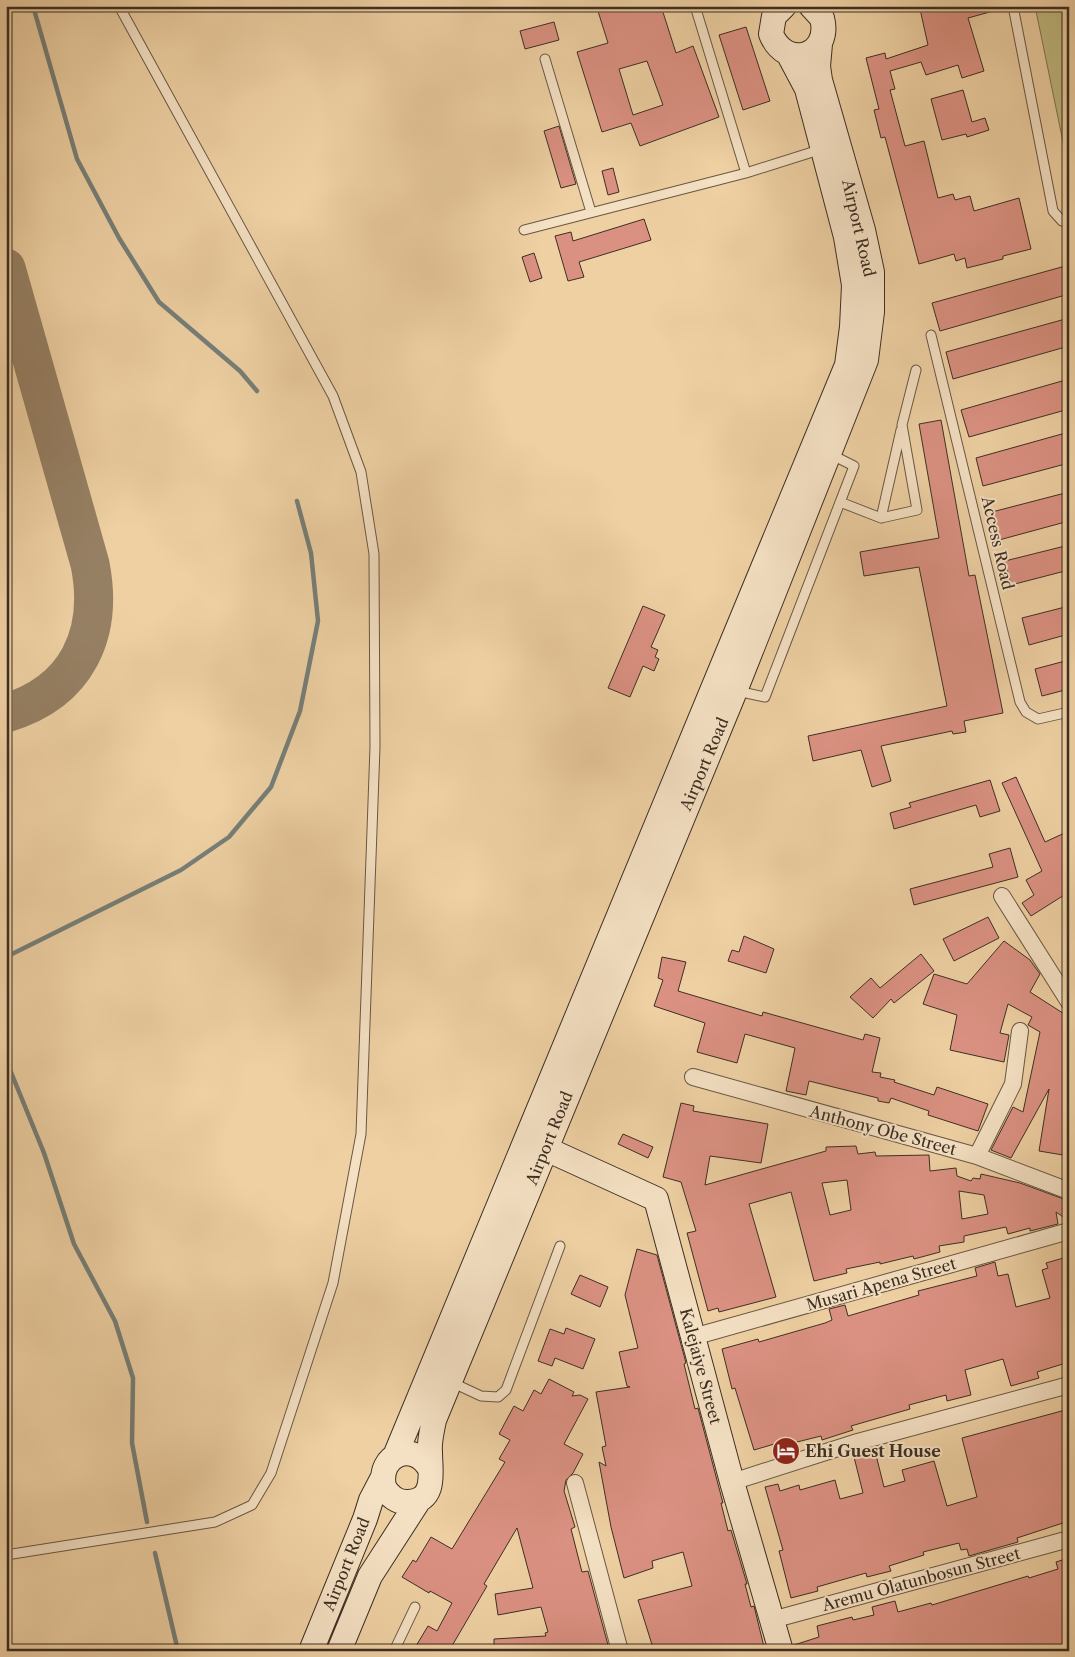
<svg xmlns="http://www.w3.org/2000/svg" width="1075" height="1657" viewBox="0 0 1075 1657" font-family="'Libre Caslon Text',serif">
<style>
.green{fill:#c0b980;stroke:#7e7452}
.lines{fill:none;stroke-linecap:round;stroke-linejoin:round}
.stream{stroke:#767f78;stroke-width:4.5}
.taxiway{stroke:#968064;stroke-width:39}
.building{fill:#db9182;stroke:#3d2f24;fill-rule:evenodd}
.lane-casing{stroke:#695744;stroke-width:11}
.street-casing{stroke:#695744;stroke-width:18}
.secondary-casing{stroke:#3d2f24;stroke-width:26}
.lane{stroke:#f4e0c3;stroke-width:9}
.street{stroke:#f4e0c3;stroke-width:16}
.secondary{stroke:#f4e0c3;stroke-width:24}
.labels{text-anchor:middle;stroke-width:4;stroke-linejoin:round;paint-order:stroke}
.street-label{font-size:16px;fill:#3d2f24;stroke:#f4e0c3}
.poi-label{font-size:16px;font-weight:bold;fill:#3d2f24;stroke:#f4e0c3;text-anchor:start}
</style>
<rect width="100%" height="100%" fill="#eed0a3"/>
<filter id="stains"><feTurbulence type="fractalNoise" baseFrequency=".004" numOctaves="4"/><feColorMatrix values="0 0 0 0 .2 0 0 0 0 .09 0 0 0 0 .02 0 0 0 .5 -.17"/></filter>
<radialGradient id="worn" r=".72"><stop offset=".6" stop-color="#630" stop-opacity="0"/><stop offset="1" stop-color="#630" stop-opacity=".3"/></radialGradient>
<path class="green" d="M 1035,6 L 1069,6 L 1069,171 Z"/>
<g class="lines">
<path class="stream" d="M 33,6 L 77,159 L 119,238 L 159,302 L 240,371 L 257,391
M 6,957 L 181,870 L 229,837 L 271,787 L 300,711 L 318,621 L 311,553 L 297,501
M 6,1060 L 44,1153 L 74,1244 L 115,1321 L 133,1378 L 132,1443 L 147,1522
M 155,1553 L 178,1651"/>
<path class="taxiway" d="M 6,268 L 90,564 C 104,634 77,692 6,713"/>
</g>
<path class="building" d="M 603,6 L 661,6 L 676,53 L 693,46 L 719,117 L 640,146 L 631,123 L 602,132 L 577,52 L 608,43 L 597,8 ZM 647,61 L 663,105 L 633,115 L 619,69 Z
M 932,6 L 997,6 L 997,10 L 968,18 L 984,71 L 962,78 L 958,65 L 926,75 L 921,62 L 890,71 L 895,89 L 890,90 L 905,146 L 924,141 L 938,198 L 953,194 L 955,200 L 970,196 L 974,211 L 1019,198 L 1031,249 L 1003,256 L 1003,259 L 967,268 L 965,258 L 956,261 L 954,254 L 919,264 L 885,137 L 881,138 L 874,110 L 879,109 L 866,58 L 885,53 L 886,59 L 928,45 L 920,9 Z
M 554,22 L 559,40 L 525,49 L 520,31 Z
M 746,27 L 770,101 L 743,110 L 719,35 Z
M 963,90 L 972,122 L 985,118 L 989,130 L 967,137 L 966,134 L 942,140 L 931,99 Z
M 559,126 L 576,184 L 561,188 L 544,131 Z
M 613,168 L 619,192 L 608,195 L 602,171 Z
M 644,219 L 651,240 L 579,262 L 584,277 L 568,281 L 555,236 L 571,232 L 573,241 Z
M 534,253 L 542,278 L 530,282 L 522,257 Z
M 1069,265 L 1069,294 L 940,331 L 932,303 Z
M 1069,318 L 1069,346 L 953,379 L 946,352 Z
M 1069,379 L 1069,409 L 969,437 L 961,410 Z
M 941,420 L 969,576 L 975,575 L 1003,713 L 964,721 L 966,732 L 953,734 L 952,731 L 881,746 L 891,781 L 872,787 L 861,750 L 813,761 L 808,736 L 947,706 L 919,567 L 864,576 L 860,552 L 939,538 L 919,424 Z
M 1069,432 L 1069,463 L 983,486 L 976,458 Z
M 1069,492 L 1069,521 L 999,540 L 992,512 Z
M 1069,545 L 1069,570 L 1011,585 L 1005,561 Z
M 643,606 L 665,615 L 651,647 L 658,650 L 655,657 L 659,659 L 654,671 L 643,666 L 630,697 L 608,688 Z
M 1069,606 L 1069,634 L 1029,645 L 1022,618 Z
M 1069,660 L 1069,689 L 1042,696 L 1035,669 Z
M 1016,777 L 1045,842 L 1069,831 L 1069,892 L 1031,916 L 1022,903 L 1034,895 L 1026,880 L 1042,871 L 1002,783 Z
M 990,780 L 1000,811 L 980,817 L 976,805 L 894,829 L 890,813 L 911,807 L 909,803 Z
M 1010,848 L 1018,877 L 914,905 L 910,889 L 993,867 L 989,854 Z
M 988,917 L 999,938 L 954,961 L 943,939 Z
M 744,936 L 774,949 L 766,973 L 728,961 L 732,950 L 739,952 Z
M 1004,941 L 1030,960 L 1040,974 L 1030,992 L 1069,1017 L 1069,1156 L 1039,1151 L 1049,1089 L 1011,1158 L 991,1150 L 1013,1107 L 1023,1112 L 1040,1032 L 1028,1025 L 1032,1017 L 1008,1004 L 1000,1033 L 1009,1035 L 1004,1062 L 950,1050 L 957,1015 L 923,1004 L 934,974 L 967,984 Z
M 921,954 L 934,971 L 894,1003 L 891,999 L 873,1018 L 850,997 L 871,978 L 880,988 Z
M 662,957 L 686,962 L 678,991 L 762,1016 L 763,1012 L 863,1040 L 865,1034 L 880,1038 L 872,1072 L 881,1073 L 880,1077 L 895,1080 L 894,1082 L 934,1095 L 937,1087 L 988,1104 L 978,1131 L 928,1115 L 929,1111 L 891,1098 L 889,1103 L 878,1101 L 878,1098 L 809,1081 L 806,1095 L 786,1091 L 795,1048 L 745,1034 L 737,1063 L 697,1052 L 705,1023 L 654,1006 L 663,980 L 658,978 Z
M 681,1103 L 694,1106 L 693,1111 L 768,1124 L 761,1163 L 710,1156 L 705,1185 L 826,1151 L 826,1147 L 856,1146 L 858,1154 L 875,1152 L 876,1156 L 929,1155 L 930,1171 L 956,1168 L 957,1176 L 971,1181 L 973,1178 L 980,1179 L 981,1174 L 1020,1183 L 1069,1201 L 1069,1221 L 1056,1212 L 1058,1224 L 1030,1231 L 1030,1228 L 1008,1234 L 1006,1227 L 964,1236 L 964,1242 L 939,1246 L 940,1252 L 914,1259 L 913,1256 L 880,1264 L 880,1262 L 846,1269 L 847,1273 L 814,1281 L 791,1192 L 749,1204 L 776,1297 L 719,1312 L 718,1308 L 708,1311 L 687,1233 L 696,1231 L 681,1182 L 663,1177 ZM 847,1180 L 851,1210 L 830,1215 L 822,1183 ZM 959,1191 L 984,1195 L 988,1214 L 962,1219 Z
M 623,1134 L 653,1147 L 648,1158 L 618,1144 Z
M 637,1249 L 657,1255 L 686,1363 L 684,1364 L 695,1409 L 698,1408 L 723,1503 L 721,1503 L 728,1531 L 731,1530 L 747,1584 L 745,1584 L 751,1607 L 754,1606 L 765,1651 L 654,1651 L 638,1600 L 692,1586 L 683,1552 L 652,1561 L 653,1568 L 624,1578 L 611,1527 L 599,1462 L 606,1466 L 602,1447 L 606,1446 L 596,1392 L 630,1387 L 627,1386 L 619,1352 L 638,1348 L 625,1295 Z
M 1067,1257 L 1069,1362 L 1037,1372 L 1039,1378 L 1011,1386 L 1003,1359 L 965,1370 L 971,1395 L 947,1401 L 946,1395 L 909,1405 L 910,1409 L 851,1426 L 853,1430 L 822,1440 L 821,1436 L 789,1444 L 788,1440 L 754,1450 L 735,1388 L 732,1389 L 722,1349 L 758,1339 L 759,1342 L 825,1323 L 832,1320 L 829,1309 L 845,1305 L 848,1316 L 919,1295 L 918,1291 L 977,1276 L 975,1268 L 995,1262 L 998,1276 L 1008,1274 L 1016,1307 L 1050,1298 L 1042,1270 L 1048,1268 L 1046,1263 Z
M 580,1275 L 608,1287 L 600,1307 L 571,1294 Z
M 566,1328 L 595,1339 L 583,1369 L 555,1358 L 552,1366 L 538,1361 L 550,1329 L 564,1334 Z
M 549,1379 L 574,1392 L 572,1396 L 580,1395 L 588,1399 L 564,1444 L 583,1454 L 573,1473 L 566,1480 L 564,1491 L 575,1527 L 571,1529 L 582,1572 L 588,1571 L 608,1645 L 583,1651 L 494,1651 L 494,1639 L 546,1636 L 545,1633 L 548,1632 L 541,1607 L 498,1615 L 495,1594 L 533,1588 L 517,1528 L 484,1584 L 487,1586 L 449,1651 L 425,1651 L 416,1646 L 428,1626 L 437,1631 L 452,1603 L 430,1591 L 429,1593 L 402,1577 L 413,1560 L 416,1562 L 431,1537 L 452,1549 L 505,1462 L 499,1459 L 510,1440 L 499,1434 L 514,1406 L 523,1411 L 534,1390 L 541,1394 Z
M 1069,1409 L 1069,1521 L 1017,1538 L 1018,1542 L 969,1556 L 967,1549 L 961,1550 L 959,1543 L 923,1552 L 924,1555 L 889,1566 L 891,1571 L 867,1577 L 866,1573 L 817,1587 L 818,1591 L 791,1598 L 779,1551 L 783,1550 L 765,1487 L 778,1484 L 780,1491 L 799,1485 L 800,1490 L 835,1480 L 840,1499 L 863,1493 L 854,1457 L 875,1451 L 884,1487 L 905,1481 L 902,1470 L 934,1461 L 947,1506 L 977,1497 L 962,1438 Z
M 1069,1558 L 1069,1651 L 794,1651 L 794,1645 L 819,1637 L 817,1626 L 852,1617 L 853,1620 L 874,1615 L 872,1607 L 895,1601 L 898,1612 L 931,1603 L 932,1605 L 1028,1576 L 1029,1578 L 1058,1569 L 1056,1562 Z"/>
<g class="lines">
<g class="lane-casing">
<path id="lane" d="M 695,6 L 746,173
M 1013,6 L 1053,211 L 1062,221 L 1069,223
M 545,59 L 591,212
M 524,230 L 746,173 L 822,149
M 931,335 L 1020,702 L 1026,712 L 1038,719 L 1069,712
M 840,502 L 881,518 L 917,510 L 902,425 L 916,370
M 881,518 L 901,430
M 737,691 L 765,697 L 854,466 L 830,454
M 451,1382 L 481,1396 L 498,1397 L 506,1390 L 560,1246
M 6,1555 L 215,1522 L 252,1505 L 271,1473 L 333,1283 L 361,1134 L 375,747 L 374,554 L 361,472 L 333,396 L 119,6
M 394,1651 L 415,1607"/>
</g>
<g class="street-casing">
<path id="street" d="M 1002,896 L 1069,1002
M 693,1077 L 977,1156 L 1069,1191
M 977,1156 L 1013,1084 L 1020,1031
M 693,1337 L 1069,1231
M 732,1482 L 854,1443 L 1069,1385
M 575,1483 L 620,1651
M 772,1620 L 1069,1539"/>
</g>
<g class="secondary-casing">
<path id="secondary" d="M 784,6 L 774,16 L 771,34 C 786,71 832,56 822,18 L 811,6
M 544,1148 L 656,1199 L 732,1482 L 781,1651
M 395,1456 L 847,365 L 852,327 L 854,285 L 846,237 L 807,89 L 789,55
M 430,1469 C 414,1440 377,1454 384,1487 C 389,1496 397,1503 409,1502 C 437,1500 430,1471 430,1452 C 429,1441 432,1431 434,1420 L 735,691 L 866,360 L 872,312 L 872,272 L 863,230 L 820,80 L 818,66 L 820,44
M 311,1651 L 365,1519 L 371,1500 L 382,1479
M 339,1651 L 370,1576 L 419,1500"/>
</g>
<use href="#lane" class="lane"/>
<use href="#street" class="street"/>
<use href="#secondary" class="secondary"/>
</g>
<defs>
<g id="hotel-disc" transform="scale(1.4375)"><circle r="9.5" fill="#8f2418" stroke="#f4e0c3"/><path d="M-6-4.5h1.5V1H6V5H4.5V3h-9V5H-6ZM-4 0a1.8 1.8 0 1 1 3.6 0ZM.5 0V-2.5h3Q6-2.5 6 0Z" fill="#fff"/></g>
</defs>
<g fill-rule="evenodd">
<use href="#hotel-disc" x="786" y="1451"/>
</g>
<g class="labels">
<g class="street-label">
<text transform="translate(859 228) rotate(77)" y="6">Airport Road</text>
<text transform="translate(998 543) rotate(77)" y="6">Access Road</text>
<text transform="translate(704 764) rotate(-67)" y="6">Airport Road</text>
<text transform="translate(883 1130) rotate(15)" y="6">Anthony Obe Street</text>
<text transform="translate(549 1138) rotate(-68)" y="6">Airport Road</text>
<text transform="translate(881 1284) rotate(-16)" y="6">Musari Apena Street</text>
<text transform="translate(701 1366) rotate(75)" y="6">Kalejaiye Street</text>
<text transform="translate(346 1564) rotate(-68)" y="6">Airport Road</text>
<text transform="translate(921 1579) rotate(-15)" y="6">Aremu Olatunbosun Street</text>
</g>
<g class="poi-label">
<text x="805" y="1457">Ehi Guest House</text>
</g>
</g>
<rect width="1075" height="1657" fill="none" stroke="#eed0a3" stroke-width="25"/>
<rect x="8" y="8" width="1060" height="1642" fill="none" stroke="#3d2f24" stroke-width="2.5"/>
<rect x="12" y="12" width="1050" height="1632" fill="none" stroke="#3d2f24"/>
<rect width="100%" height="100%" filter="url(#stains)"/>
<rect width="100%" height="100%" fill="url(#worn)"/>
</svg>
